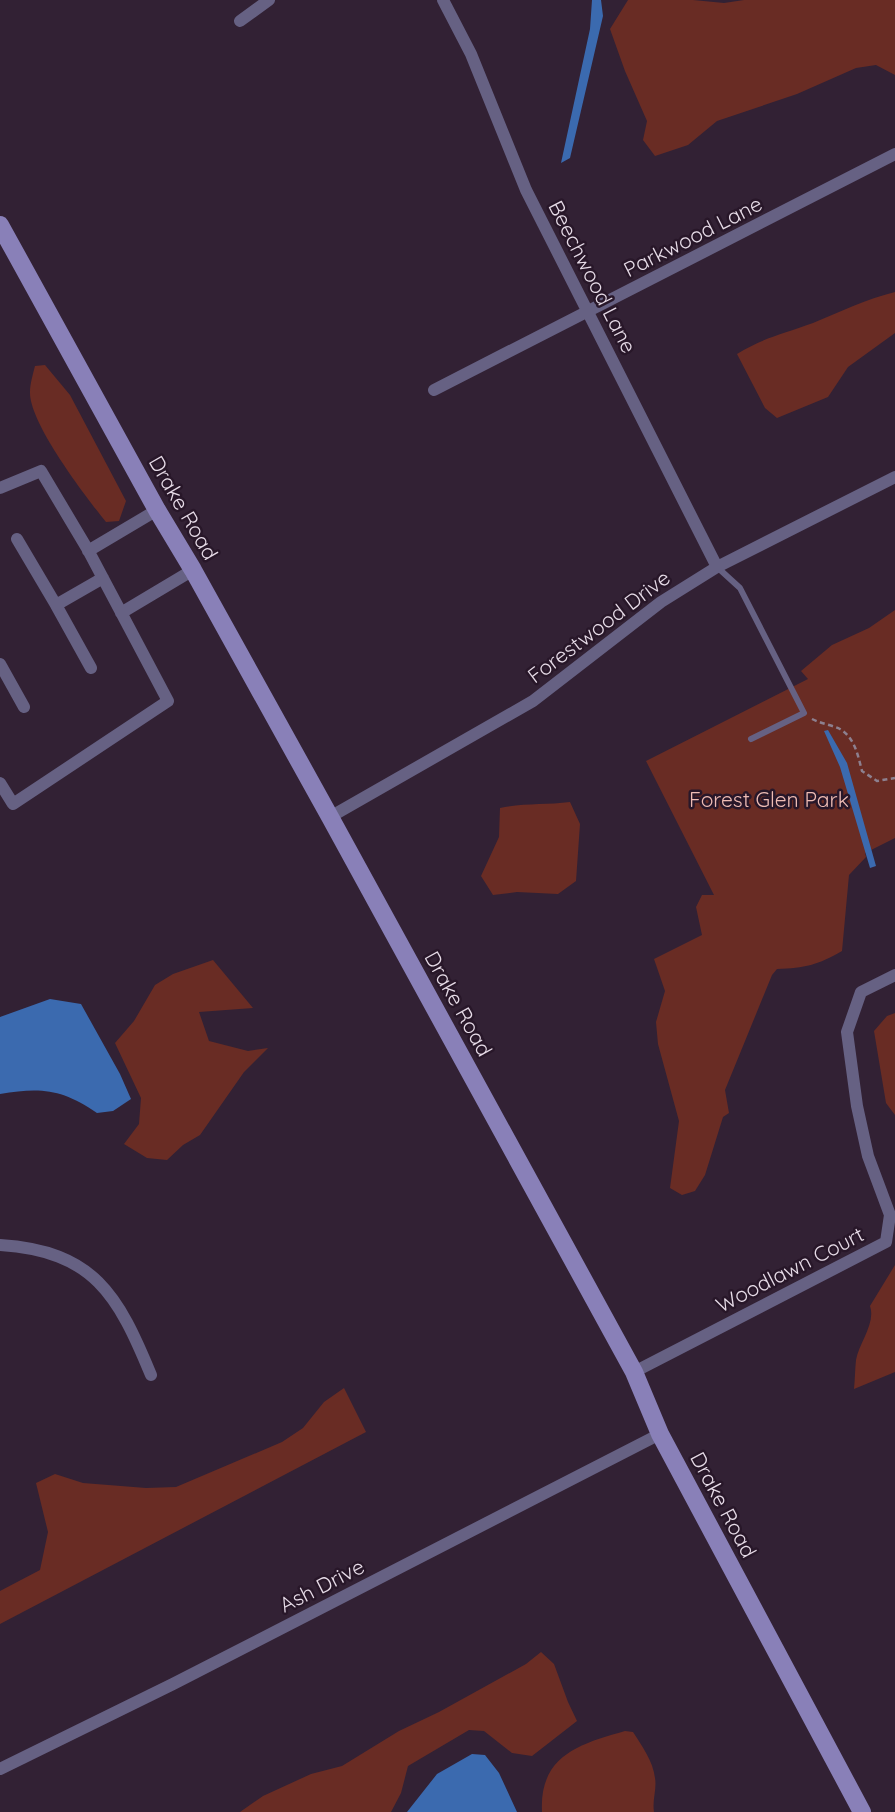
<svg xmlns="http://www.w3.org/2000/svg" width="895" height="1812" viewBox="0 0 895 1812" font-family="Quicksand,sans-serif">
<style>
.green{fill:#692c24}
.water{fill:#3b6aaf}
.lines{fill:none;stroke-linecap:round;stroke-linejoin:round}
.path{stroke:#8d808f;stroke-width:2.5;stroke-dasharray:5 3.5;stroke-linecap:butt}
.lane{stroke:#666183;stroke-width:6}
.street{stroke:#666183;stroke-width:12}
.secondary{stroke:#8980b8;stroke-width:18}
.labels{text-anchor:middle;stroke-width:5;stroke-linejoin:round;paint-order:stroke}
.street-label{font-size:21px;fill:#e7dce8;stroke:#281729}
.park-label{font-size:21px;fill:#efbcb4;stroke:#281729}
</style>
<rect width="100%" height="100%" fill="#322134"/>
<path class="green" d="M 628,0 L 693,0 L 724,3 L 744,0 L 895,0 L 895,75 L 876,65 L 856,68 L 797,94 L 717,121 L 688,145 L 655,156 L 643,140 L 647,121 L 625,71 L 610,29 Z
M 895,292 L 895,333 L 848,367 L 828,397 L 777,418 L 765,408 L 737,354 C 765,337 783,334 813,323 C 840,312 866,299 895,292 Z
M 45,365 L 70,395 L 126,501 L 119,521 L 106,522 C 86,497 29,423 30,392 C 30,384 33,374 35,366 Z
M 895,610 L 895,838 L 865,853 L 866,857 L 849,875 L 842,951 C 818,965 805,968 777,969 L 772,975 L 725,1090 L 729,1113 L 723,1117 L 705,1175 L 695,1191 L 682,1195 L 670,1188 L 679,1121 L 658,1044 L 656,1022 L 665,991 L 654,959 L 702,935 L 696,907 L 702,895 L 714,895 L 646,761 L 808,679 L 801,671 L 832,645 L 869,628 Z
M 570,802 L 580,824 L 576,881 L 558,894 L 517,892 L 493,895 L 481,876 L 499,837 L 500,808 C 523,803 547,805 570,802 Z
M 213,960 L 253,1008 L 199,1012 L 209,1041 L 248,1051 L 268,1048 L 244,1072 L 200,1135 L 183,1145 L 167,1160 L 147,1158 L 124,1144 L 139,1124 L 141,1098 L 115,1043 L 134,1021 L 155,985 L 173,974 Z
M 895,1013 L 895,1115 L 886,1103 L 874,1031 L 887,1016 Z
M 895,1265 L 895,1372 L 854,1389 C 855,1379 855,1369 856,1360 C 859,1343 876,1323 870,1306 Z
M 344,1388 L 366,1432 L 0,1624 L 0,1591 L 40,1570 L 48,1532 L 36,1483 L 55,1474 L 83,1483 L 146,1488 L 176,1487 L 282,1442 L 303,1428 L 324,1402 Z
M 541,1652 L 554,1664 L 568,1702 L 577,1721 L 532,1756 L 512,1753 L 484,1731 L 469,1730 L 408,1766 L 401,1793 L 391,1812 L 240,1812 L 263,1796 L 311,1774 L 342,1766 L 399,1731 L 439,1712 L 526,1664 Z
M 625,1731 L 633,1732 C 642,1746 653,1761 655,1778 C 657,1789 652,1800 654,1812 L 542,1812 C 539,1756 579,1744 625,1731 Z"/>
<path class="water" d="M 592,0 L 601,0 L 603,16 L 570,158 L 561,163 L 590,29 Z
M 828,730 L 847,763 L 876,866 L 870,868 L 840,767 L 824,731 Z
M 50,999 L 81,1004 L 120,1074 L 131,1099 L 113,1111 L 97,1113 C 62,1089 41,1087 0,1094 L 0,1017 Z
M 472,1754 L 485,1755 L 499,1773 L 517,1812 L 407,1812 L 437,1774 Z"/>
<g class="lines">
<path class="path" d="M 812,719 C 822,724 832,725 840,729 C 855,738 858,756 862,771 L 877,781 L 895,778"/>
<path class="lane" d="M 717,567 L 740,588 L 804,713 L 751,739"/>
<path class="street" d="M 443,0 L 471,54 L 526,190 L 717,567
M 240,21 L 269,0
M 434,390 L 895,154
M 0,488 L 41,471 L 88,550 L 168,701 L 13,804 L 0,783
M 17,539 L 56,605
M 88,551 L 157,510
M 121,613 L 193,570
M 0,664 L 24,707
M 91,668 L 56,605 L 103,578
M 330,817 L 533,701 L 661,602 L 717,567 L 895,477
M 0,1245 C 94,1251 118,1295 151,1375
M 634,1372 L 886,1242 L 890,1215 L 868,1156 L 857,1106 L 847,1032 L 861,992 L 895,975
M 0,1769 L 173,1684 L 660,1434"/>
<path class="secondary" d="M 0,225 L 157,510 L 193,570 L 330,817 L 634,1372 L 660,1434 L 862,1812"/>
</g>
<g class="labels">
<g class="street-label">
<text transform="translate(693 237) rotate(-27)" y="7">Parkwood Lane</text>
<text transform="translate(592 277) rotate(63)" y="7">Beechwood Lane</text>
<text transform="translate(183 508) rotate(60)" y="7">Drake Road</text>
<text transform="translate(599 627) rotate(-37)" y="7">Forestwood Drive</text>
<text transform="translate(458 1004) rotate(61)" y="7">Drake Road</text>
<text transform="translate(790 1270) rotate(-27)" y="7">Woodlawn Court</text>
<text transform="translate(723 1505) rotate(62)" y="7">Drake Road</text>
<text transform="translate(322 1586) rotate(-27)" y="7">Ash Drive</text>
</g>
<g class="park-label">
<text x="769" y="807">Forest Glen Park</text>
</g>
</g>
</svg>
